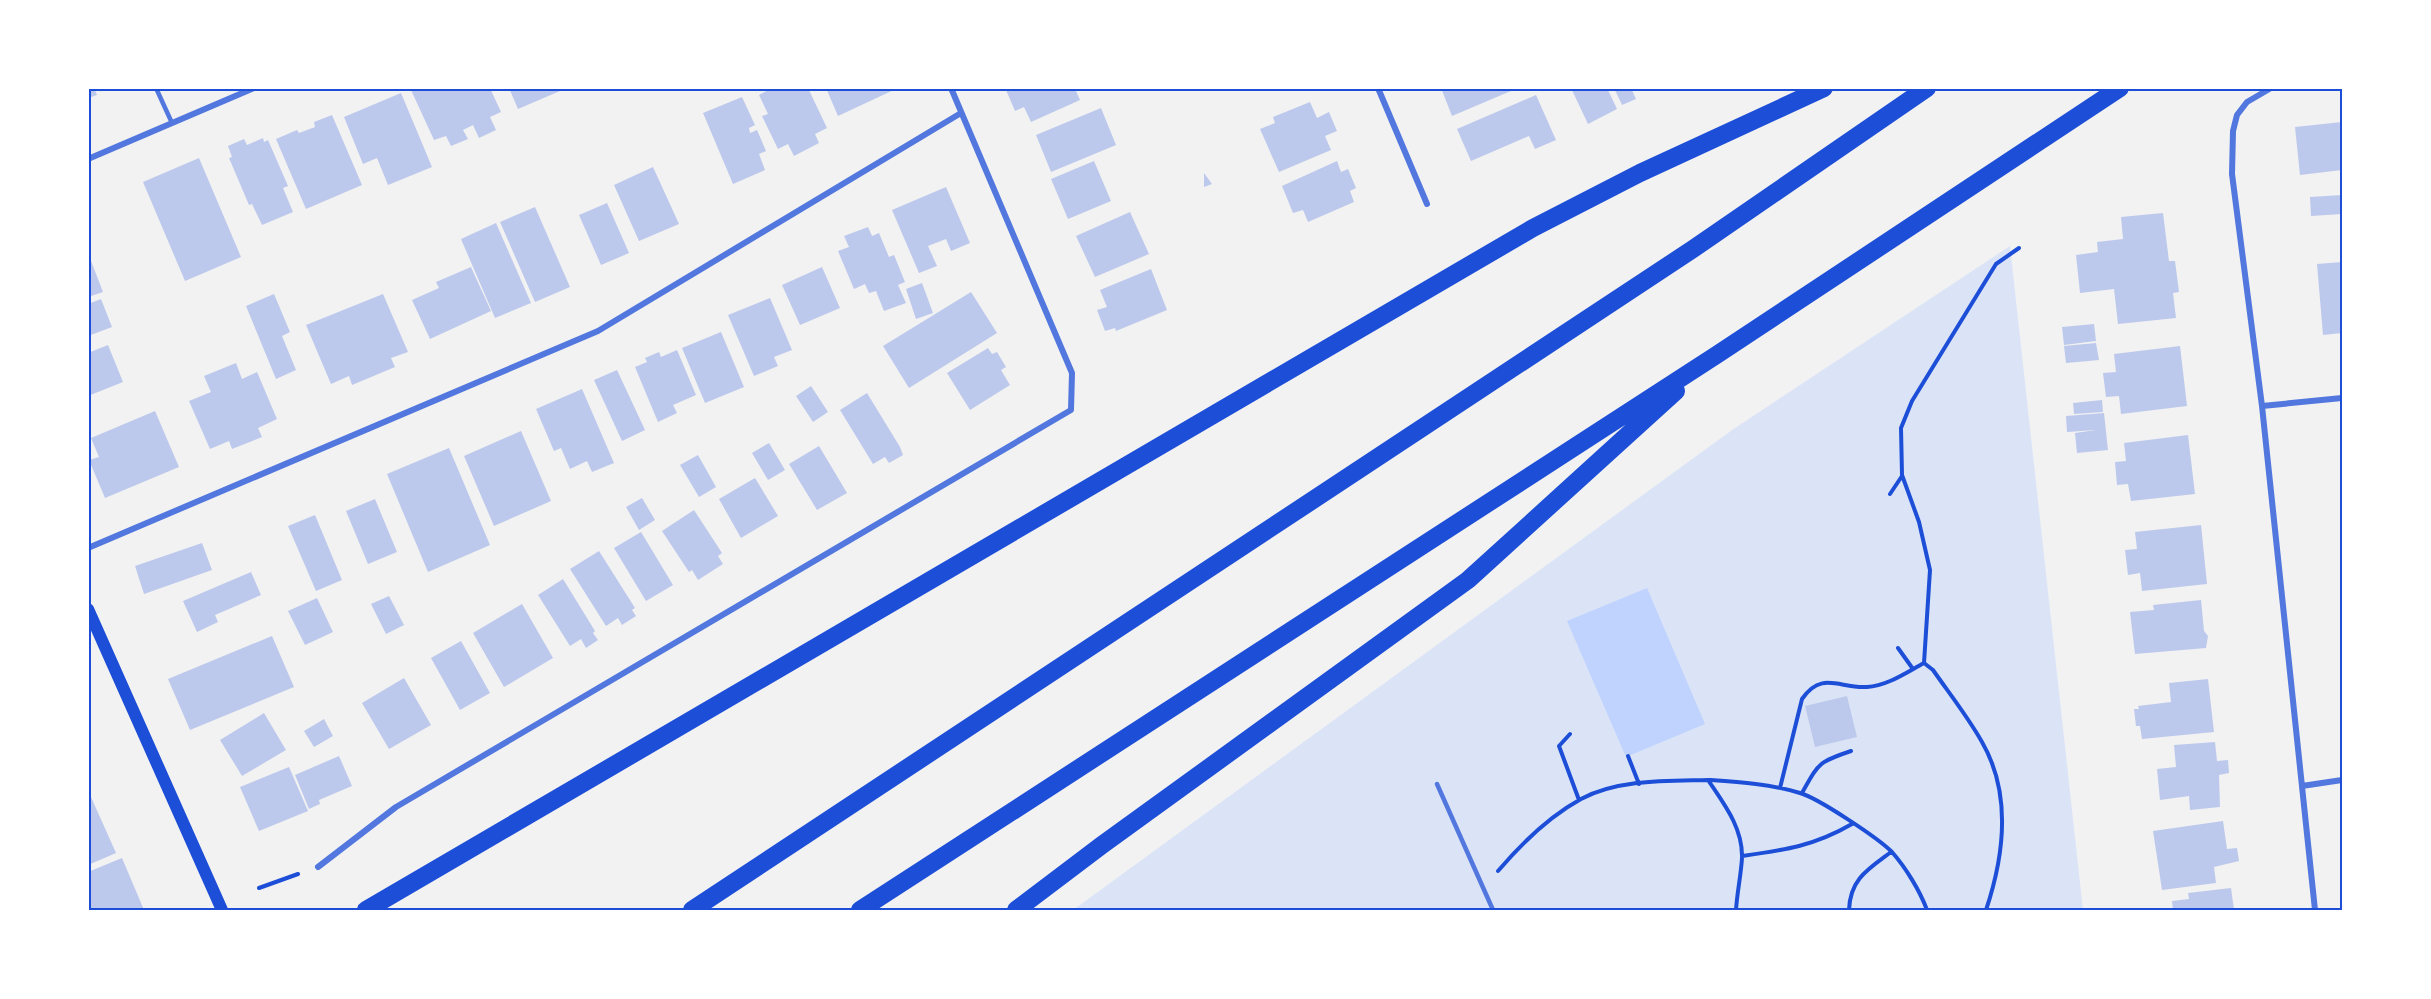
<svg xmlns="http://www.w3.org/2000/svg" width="2431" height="999" viewBox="0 0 2431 999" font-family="Karla,sans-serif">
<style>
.green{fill:#dbe4f7}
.water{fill:#bfd3fe}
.building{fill:#bdc9ec}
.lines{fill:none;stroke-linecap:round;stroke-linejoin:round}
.path{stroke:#1d4ed8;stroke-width:4}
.service{stroke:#5277de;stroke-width:4.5}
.minor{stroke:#5277de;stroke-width:6}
.secondary{stroke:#1d4ed8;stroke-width:12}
.motorway{stroke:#1d4ed8;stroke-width:18}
.neatline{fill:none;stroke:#1d4ed8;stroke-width:2}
</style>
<rect width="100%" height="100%" fill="#f2f2f2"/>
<path class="green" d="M 2010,246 L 2083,910 L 1073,910 L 1732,430 Z"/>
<path class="water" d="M 1647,588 L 1705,724 L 1626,757 L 1567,621 Z"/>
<path class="building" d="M 88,88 L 94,88 L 97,95 L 88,98 Z
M 490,88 L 501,112 L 490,117 L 496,130 L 479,138 L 473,125 L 463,130 L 468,139 L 451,146 L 446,136 L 434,140 L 411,90 Z
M 509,88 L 567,88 L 518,109 Z
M 772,88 L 808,88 L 827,128 L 815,134 L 819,143 L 794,156 L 788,144 L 778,149 L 762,116 L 768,114 L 759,95 Z
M 826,88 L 898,88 L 838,116 Z
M 1010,88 L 1082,88 L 1082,89 L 1076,91 L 1080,100 L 1031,122 L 1024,107 L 1015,111 L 1006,90 Z
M 1441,88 L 1518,88 L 1452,116 Z
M 1571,88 L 1607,88 L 1617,109 L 1588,124 Z
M 1614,88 L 1631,88 L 1636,99 L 1622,105 Z
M 401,93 L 432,167 L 388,185 L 377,158 L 363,164 L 344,117 Z
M 1536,95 L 1556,140 L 1535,149 L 1529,136 L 1471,161 L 1457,129 Z
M 742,97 L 755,125 L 749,128 L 750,133 L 757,130 L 766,151 L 759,154 L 765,170 L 733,184 L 703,113 Z
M 1310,102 L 1317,118 L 1329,112 L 1337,131 L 1325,136 L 1331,150 L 1279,172 L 1260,129 L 1275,123 L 1273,117 Z
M 1101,108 L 1116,145 L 1051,172 L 1036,135 Z
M 332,115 L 362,185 L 306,209 L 276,139 L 297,130 L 299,133 L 315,127 L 314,122 Z
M 2342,122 L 2342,170 L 2300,175 L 2295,127 Z
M 263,138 L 264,142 L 268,140 L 288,186 L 283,188 L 293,212 L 262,225 L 252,204 L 249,205 L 229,158 L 232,157 L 228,146 L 244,139 L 247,145 Z
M 199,158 L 241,257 L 185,281 L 143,182 Z
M 1094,161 L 1111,201 L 1068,219 L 1051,179 Z
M 1337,161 L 1341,172 L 1348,169 L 1356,188 L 1350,191 L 1354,202 L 1308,222 L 1303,210 L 1293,213 L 1282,186 Z
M 653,167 L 679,224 L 639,241 L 614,185 Z
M 1204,173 L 1212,184 L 1204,187 Z
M 946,187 L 970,243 L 951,251 L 946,239 L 928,246 L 937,266 L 919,273 L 892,210 Z
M 2342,195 L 2342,214 L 2311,216 L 2310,197 Z
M 607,203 L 629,253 L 601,265 L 579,215 Z
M 535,207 L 570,287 L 535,302 L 500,222 Z
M 1130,212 L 1149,254 L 1095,277 L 1076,236 Z
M 2163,213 L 2169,261 L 2175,261 L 2179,292 L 2173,293 L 2176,318 L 2118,324 L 2114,289 L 2080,293 L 2076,255 L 2098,252 L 2097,242 L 2123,239 L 2121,217 Z
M 496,223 L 531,303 L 495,318 L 461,239 Z
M 868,227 L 872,236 L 879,233 L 889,257 L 894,255 L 905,282 L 898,285 L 906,303 L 884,311 L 876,291 L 869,293 L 865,284 L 854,289 L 838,251 L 849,247 L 844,236 Z
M 88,253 L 103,292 L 88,297 Z
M 2342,262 L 2342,333 L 2323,335 L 2317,264 Z
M 471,267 L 491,311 L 430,339 L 412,300 L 439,288 L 436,282 Z
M 822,267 L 840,308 L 800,325 L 782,285 Z
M 1151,269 L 1167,310 L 1116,331 L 1115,328 L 1105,331 L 1097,310 L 1107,307 L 1100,290 Z
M 922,283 L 933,313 L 916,319 L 906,289 Z
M 971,292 L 997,333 L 909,388 L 883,346 Z
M 274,294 L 290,332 L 282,336 L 296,370 L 276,379 L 246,306 Z
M 383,294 L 408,352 L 391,358 L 395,367 L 352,385 L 349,376 L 331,384 L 306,325 Z
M 770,298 L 792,350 L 774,357 L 778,366 L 754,376 L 728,315 Z
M 101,299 L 112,327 L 88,336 L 88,304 Z
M 2094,324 L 2096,341 L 2064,345 L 2062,327 Z
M 721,332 L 744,387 L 705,403 L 682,348 Z
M 2096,343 L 2099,360 L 2066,363 L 2064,346 Z
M 108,345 L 123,382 L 88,396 L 88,353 Z
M 2180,346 L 2187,406 L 2121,414 L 2119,396 L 2106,397 L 2103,373 L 2116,372 L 2114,354 Z
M 988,348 L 992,354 L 997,352 L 1006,367 L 1001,370 L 1010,385 L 970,410 L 947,373 Z
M 677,350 L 696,395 L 673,405 L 677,413 L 658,422 L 635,367 L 647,362 L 645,358 L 659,352 L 661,357 Z
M 236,363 L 242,379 L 257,372 L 277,419 L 258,428 L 262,437 L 232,449 L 229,441 L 210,449 L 189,401 L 211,392 L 204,376 Z
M 617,370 L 645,430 L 622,441 L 594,380 Z
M 811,386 L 828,412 L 813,422 L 796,396 Z
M 582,389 L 614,463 L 592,472 L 587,461 L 570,469 L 561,448 L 554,451 L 536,409 Z
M 867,393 L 900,447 L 903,455 L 889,463 L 885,457 L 873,464 L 840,410 Z
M 2102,400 L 2103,412 L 2074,414 L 2073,403 Z
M 155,411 L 179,467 L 105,498 L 89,460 L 99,457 L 91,438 Z
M 2104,413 L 2108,450 L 2077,453 L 2075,433 L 2096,430 L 2067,432 L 2066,416 Z
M 521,431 L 551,501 L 494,526 L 464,456 Z
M 2188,435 L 2195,494 L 2131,501 L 2128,484 L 2117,485 L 2115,462 L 2126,461 L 2124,443 Z
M 769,443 L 785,470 L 768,480 L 752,453 Z
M 819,446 L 847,493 L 817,510 L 789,464 Z
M 449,448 L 490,545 L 428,572 L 387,474 Z
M 698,455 L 716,487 L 699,497 L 680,465 Z
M 755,478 L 778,516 L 741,538 L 719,499 Z
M 642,498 L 655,520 L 639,530 L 626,507 Z
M 375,499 L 397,552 L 368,564 L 346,511 Z
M 694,510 L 722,553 L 718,556 L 723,564 L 698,580 L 692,570 L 689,572 L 662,531 Z
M 315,515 L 342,580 L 316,591 L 288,526 Z
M 2201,525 L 2207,584 L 2142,591 L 2140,573 L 2128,575 L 2125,550 L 2137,549 L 2135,532 Z
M 641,532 L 673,585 L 646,601 L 614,548 Z
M 202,543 L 212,570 L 144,594 L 135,566 Z
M 599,551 L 635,608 L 632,610 L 636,616 L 622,625 L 618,618 L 606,626 L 570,569 Z
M 251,572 L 261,595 L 215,615 L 218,622 L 197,632 L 183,601 Z
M 563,579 L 595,631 L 593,633 L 598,640 L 586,648 L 581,639 L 570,646 L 538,595 Z
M 389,596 L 404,625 L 386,634 L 371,604 Z
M 317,598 L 333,632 L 305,645 L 288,611 Z
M 2201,600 L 2204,631 L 2208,636 L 2206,648 L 2135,654 L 2130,612 L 2154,610 L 2153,605 Z
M 522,604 L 553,658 L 504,687 L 473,633 Z
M 272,636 L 294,687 L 190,730 L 168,679 Z
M 461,641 L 490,693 L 460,710 L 431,658 Z
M 404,678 L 431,725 L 389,749 L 362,703 Z
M 2208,679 L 2214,732 L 2142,739 L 2140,726 L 2136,726 L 2134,709 L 2139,709 L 2138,706 L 2171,702 L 2169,683 Z
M 1847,696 L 1857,737 L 1815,747 L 1805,706 Z
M 264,713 L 286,750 L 242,776 L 220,740 Z
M 324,719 L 333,736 L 314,747 L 304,731 Z
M 2215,742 L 2217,761 L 2228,760 L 2229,773 L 2219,775 L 2220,807 L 2190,810 L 2189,796 L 2160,800 L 2157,769 L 2176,767 L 2174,745 Z
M 339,756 L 352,786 L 319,800 L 320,804 L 309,809 L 295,775 Z
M 289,767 L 308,811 L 259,831 L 240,787 Z
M 91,797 L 116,853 L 88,865 L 88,798 Z
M 2223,821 L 2227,849 L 2237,848 L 2239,861 L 2214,867 L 2216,883 L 2162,890 L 2153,831 Z
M 122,858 L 144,910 L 88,910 L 88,872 Z
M 2231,888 L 2234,910 L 2173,910 L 2172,901 L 2189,899 L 2188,893 Z"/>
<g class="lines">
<path class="path" d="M 1890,494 L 1902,476
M 1898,648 L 1913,669
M 1570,734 L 1559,746 L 1579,800
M 1628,756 L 1639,784
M 1709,780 C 1739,782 1771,784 1800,793 C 1818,798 1878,838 1892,852 C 1906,868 1920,891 1927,910
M 1780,788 L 1802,699 C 1822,670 1840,689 1867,687 C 1887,686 1907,672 1924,663
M 1802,793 C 1819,763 1818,762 1851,751
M 1742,856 C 1785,850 1814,846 1852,824
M 1498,871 C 1521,844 1550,816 1581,799 C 1618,779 1668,781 1708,780 C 1724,804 1743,828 1742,858 C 1741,875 1737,893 1736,910
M 259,888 L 298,874
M 1849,910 C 1850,879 1868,869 1891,852
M 1986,910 C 2004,856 2012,794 1982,742 C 1968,717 1949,693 1933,670 L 1924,663 L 1930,570 L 1919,522 L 1902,475 L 1901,428 L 1912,401 L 1996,264 L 2019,248"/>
<path class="service" d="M 156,88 L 172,123
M 1437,784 L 1493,910"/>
<path class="minor" d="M 1378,88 L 1427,204
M 2271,88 L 2247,102 L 2237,115 L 2233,131 L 2232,174 L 2262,406 L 2315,910
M 88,159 L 254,88
M 2262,406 L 2342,398
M 88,548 L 598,331 L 961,113
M 2302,786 L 2342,780
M 318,867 L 396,807 L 1071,410 L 1072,373 L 951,88"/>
<path class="secondary" d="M 88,609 L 222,910"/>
<path class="motorway" d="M 366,910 L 1533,228 L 1640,173 L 1824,88
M 692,910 L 1693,249 L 1927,88
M 860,910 L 1718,354 L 2120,88
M 1016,910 L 1102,845 L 1468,580 L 1676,391"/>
</g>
<rect width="2431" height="999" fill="none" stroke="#ffffff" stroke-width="180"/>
<rect x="90" y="90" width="2251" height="819" class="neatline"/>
</svg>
